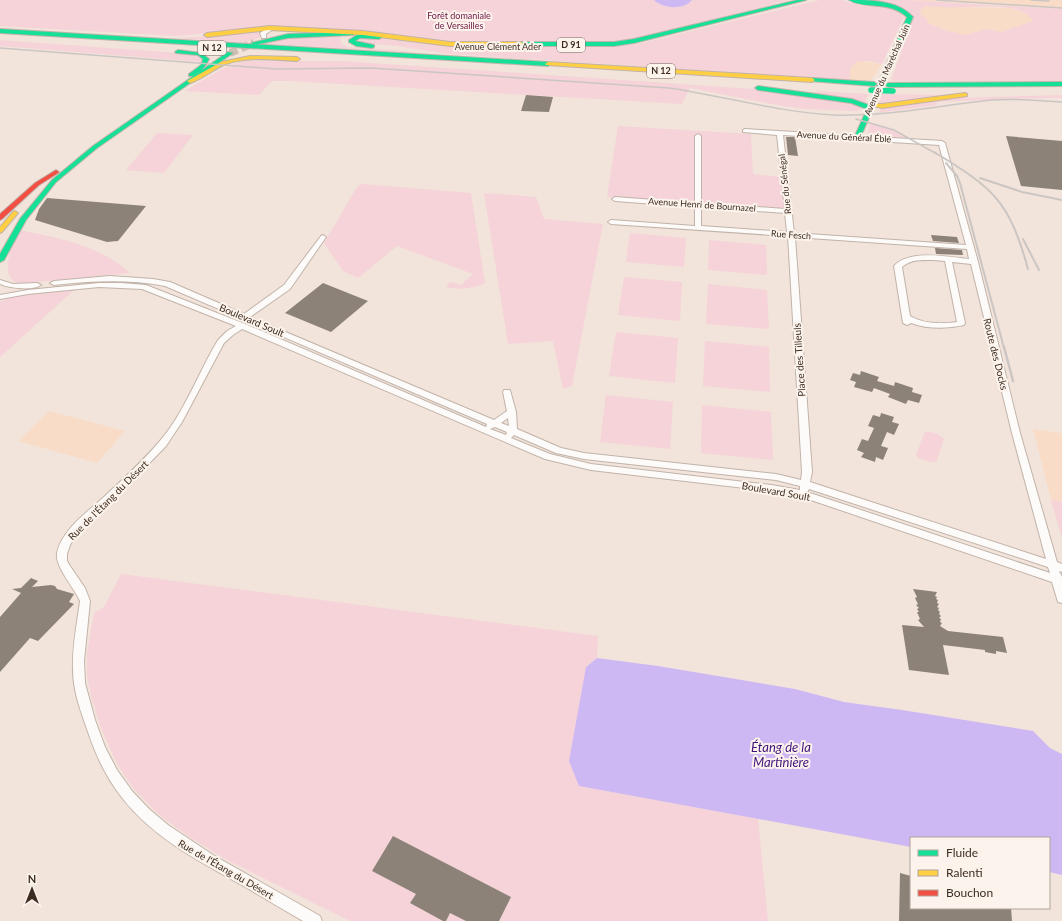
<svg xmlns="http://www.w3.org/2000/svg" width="1062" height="921" viewBox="0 0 1062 921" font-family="Lato,sans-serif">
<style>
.built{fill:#f9dcc8}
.green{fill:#f5d3d8;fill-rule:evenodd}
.water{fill:#ceb8f4}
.building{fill:#8c8278}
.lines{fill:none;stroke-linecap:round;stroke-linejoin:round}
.secondary-tunnel{stroke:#cebfb5;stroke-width:8;stroke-dasharray:8 4;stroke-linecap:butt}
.street-casing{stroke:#c1b3a9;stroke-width:2}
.fast-casing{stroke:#c1b3a9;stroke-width:2}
.slow-casing{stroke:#c1b3a9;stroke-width:2}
.jam-casing{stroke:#c1b3a9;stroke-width:2}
.street{fill:#fdfbf9;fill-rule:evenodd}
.fast{fill:#16e098;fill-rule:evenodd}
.slow{fill:#ffcf43;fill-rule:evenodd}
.jam{fill:#f24e42;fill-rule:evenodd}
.rail-far2{stroke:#cbc6c3;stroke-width:1.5}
.rail-far1{stroke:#cbc6c3;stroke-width:2}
.rail{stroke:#cbc6c3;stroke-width:2.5}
.fast-bridge-casing{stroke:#ccc3bd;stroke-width:6;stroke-linecap:butt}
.fast-bridge{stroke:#16e098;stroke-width:5.5}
.labels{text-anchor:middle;stroke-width:4;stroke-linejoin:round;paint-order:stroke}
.far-park-label{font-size:9px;fill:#6e1842;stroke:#fcf3ed}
.shield{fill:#fcf3ed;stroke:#76685e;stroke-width:1}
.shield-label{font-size:9px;font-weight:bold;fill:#3d2d21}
.far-street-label{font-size:9px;fill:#3d2d21;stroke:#fcf3ed}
.street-label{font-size:10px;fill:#3d2d21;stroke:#fcf3ed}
.near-water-label{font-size:13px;font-style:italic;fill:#41147c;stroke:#fcf3ed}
</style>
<rect width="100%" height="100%" fill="#f2e4da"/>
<path class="built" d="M 907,0 L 1062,0 L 1062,9 L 983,4 Z
M 924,6 L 1010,8 L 1026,13 L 1032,17 L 1033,21 L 1002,32 L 986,29 L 966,35 L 944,30 L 928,23 L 921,16 L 920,9 Z
M 860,61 L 882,64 L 871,80 L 850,80 L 850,69 L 856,62 Z
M 49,411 L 125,431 L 97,463 L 18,441 Z
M 1033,429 L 1062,433 L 1062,502 L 1051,500 Z"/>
<path class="green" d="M 0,0 L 654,0 C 663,9 684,10 692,0 L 789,0 L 633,40 L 611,42 L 451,43 L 343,29 L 224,32 L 175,36 L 0,26 Z
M 820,0 L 842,0 L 862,6 L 892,8 L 898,11 L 904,17 L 882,64 L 869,61 L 856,62 L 850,69 L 850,80 L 449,54 L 397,46 L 363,43 L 360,41 L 361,39 L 377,38 L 452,47 L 611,47 L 638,44 Z
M 864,0 L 907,0 L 1062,9 L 1062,81 L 891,81 L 913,17 C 901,3 881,5 864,0 ZM 925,6 C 953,10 981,4 1009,8 C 1017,9 1030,13 1033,21 L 1002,32 L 986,29 L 966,35 L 944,30 L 928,23 L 926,18 L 921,16 L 920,9 L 923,9 Z
M 265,30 L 261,37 L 245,43 L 174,38 L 215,36 Z
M 340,34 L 341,43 L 347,47 L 396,50 L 422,53 L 257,43 L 287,37 Z
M 0,40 L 192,54 L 201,57 L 202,62 L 0,46 Z
M 243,61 L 341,61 L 536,74 L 753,89 L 855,103 L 862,106 L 860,110 L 856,111 L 806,109 L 782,106 L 690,88 L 682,104 L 290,81 L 272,81 L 259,95 L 184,91 L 224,68 Z
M 818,91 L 868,94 L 865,103 L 812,93 Z
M 882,94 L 943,95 L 943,96 L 883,103 L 879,102 Z
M 1062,95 L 1062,98 L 1006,99 L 937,102 L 937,105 L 877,113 L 881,109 L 958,98 Z
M 870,123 L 889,129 L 908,138 L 868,135 Z
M 618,126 L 751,134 L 753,174 L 782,177 L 785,209 L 607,197 Z
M 157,133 L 193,135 L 164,173 L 126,170 Z
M 361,184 L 471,193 L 485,283 C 475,289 458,290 446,287 L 450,282 L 461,285 L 473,274 L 397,246 L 358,278 L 343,271 L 324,243 L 357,187 Z
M 484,193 L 536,197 L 544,219 L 603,224 L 572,386 L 563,389 L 553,341 L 508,344 Z
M 19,230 C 58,238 100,245 130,273 L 18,284 C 0,276 9,249 19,230 Z
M 630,233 L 686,238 L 684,267 L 626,262 Z
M 709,240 L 766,245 L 767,275 L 708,270 Z
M 624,277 L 682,282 L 680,321 L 618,315 Z
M 708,284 L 767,290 L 769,329 L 706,324 Z
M 74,290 L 0,357 L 0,302 L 15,296 Z
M 616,332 L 678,338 L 675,383 L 609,376 Z
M 705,341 L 769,347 L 770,392 L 703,386 Z
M 606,395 L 673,402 L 670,449 L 600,442 Z
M 702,405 L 771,412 L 773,460 L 701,453 Z
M 925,432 C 931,431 940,434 944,439 L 936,462 L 932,462 L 918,458 L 916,454 Z
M 1051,500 L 1062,502 L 1062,538 Z
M 121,574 L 598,636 L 597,658 L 586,667 L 579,786 L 758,819 L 768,921 L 350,921 L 225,859 L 188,836 L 158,814 L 133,788 L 117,764 L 101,728 L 91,696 L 87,675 L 87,653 L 94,613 L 104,607 Z"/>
<path class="water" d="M 654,0 L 692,0 C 684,10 663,9 654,0 Z
M 597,658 L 658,666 L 795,689 L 844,702 L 902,710 L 1033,731 L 1050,748 L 1062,754 L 1062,875 L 1049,872 L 1049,838 L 911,838 L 911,847 L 579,786 L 569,761 L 586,667 Z"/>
<path class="building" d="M 526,95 L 553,97 L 549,112 L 521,111 Z
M 1006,136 L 1062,141 L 1062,190 L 1021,186 Z
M 786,137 L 795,137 L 798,156 L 788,155 Z
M 47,198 L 146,206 L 118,241 L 107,242 L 35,220 L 39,209 Z
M 931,235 L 957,237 L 959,243 L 933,241 Z
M 935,248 L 962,250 L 963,255 L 936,254 Z
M 323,283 L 368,301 L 331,332 L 285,313 Z
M 861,371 L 879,377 L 877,381 L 894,386 L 895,382 L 913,388 L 912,392 L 922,395 L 919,403 L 908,400 L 906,404 L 888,397 L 890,394 L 874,388 L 872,392 L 854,387 L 856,382 L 850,380 L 853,373 L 860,375 Z
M 881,413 L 894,417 L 892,422 L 899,424 L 894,435 L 887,432 L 881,446 L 888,448 L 883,460 L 876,457 L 875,462 L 861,457 L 864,453 L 857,450 L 862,439 L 868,441 L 874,428 L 868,426 L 873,415 L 880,417 Z
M 31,578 L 38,581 L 32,587 L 51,585 L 55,586 L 57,589 L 74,594 L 69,602 L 74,604 L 38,641 L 30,638 L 0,672 L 0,617 L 21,593 L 12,589 L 21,588 Z
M 913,589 L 937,592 L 935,596 L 937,597 L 936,599 L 938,600 L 937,603 L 939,604 L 937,607 L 939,608 L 938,610 L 940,612 L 939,614 L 941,616 L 939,618 L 941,619 L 940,622 L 942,623 L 940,626 L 948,631 L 1003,637 L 1007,653 L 996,651 L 996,654 L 985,652 L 985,650 L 943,645 L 949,675 L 909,670 L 902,625 L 924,627 L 918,620 L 920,619 L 917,612 L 919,612 L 917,609 L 919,608 L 916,605 L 918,604 L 915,598 L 917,597 Z
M 393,836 L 511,897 L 499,921 L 466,921 L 450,913 L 446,921 L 443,921 L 410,903 L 416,894 L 372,871 Z
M 900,873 L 911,876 L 911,908 L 1011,908 L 1012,921 L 899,921 Z"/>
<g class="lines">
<path class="secondary-tunnel" d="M 230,53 L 254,43"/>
<g class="street-casing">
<path id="street" d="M 268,28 L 273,29 L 266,34 L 266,38 L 262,38 L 260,33 Z
M 745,129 L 942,141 L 945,143 L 978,262 L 1020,433 L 1057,562 L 1062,564 L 1062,572 L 1059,571 L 1062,577 L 1062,603 L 1058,602 L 1052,582 L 802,497 L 771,491 L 591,470 L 545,459 L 242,329 L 233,335 L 224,343 L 182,422 L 166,446 L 135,478 L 76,535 L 70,545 L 67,554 L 67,561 L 70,566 L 85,588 L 90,601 L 84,661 L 85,683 L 95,720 L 105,747 L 117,770 L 132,791 L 149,809 L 168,825 L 213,855 L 320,916 L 322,921 L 303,921 C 282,909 261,896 240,884 C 198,861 153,837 123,799 C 107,779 96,756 88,732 C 81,712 73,691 73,670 C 72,647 77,624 80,601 C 74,587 55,567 57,553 C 62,529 89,511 105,496 C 124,478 143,461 159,442 C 184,414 198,373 218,340 L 227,331 L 236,326 L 142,289 L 99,287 L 28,294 L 0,299 L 0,295 L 28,290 L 99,283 L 121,283 L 146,285 L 245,324 L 486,427 L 487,424 L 165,286 C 128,279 91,281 54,285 L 50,283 L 54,281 L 110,276 L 153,279 L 170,282 L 244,314 L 284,285 L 321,236 L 323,235 L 326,237 L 290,289 L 250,317 L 494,420 L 507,411 L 503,392 L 504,390 L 510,390 L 516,412 L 517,429 L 561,448 L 584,453 L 776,474 L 801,480 L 802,472 L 788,236 L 611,224 L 608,222 L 611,220 L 695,226 L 695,207 L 615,201 L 612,199 L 615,197 L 695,203 L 695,136 L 698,134 L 701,136 L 701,203 L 785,209 L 777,135 L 743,132 L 743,130 ZM 783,135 L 939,145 L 966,245 L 794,233 ZM 701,207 L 785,213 L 787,232 L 701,226 ZM 795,237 L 967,249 L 969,259 C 949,257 909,249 894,266 L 903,323 L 907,325 L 911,323 C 928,329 946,329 964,325 L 965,323 L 952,262 L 971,264 L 1012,433 L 1046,559 L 810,482 L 812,472 ZM 933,260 L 945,261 L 957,322 C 942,324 923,324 910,316 L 902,267 C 911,259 922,260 933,260 ZM 508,418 L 509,426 L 501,423 ZM 495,427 L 507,432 L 506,435 L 490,429 ZM 514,435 L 556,453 L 584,459 L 776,480 L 800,486 L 800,490 L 771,485 L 591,464 L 550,454 L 511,438 ZM 809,489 L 1048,567 L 1050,573 L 807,492 Z
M 0,280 L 13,284 L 37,283 L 41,285 C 33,291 9,288 0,284 Z"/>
</g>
<g class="fast-casing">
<path id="fast" d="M 798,0 L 806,0 L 634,43 L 614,46 L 521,46 L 518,44 L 521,42 L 614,42 L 634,39 Z
M 849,0 C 870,0 898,0 913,17 L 860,138 L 857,140 L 854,138 L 867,109 L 851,103 L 758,90 L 755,88 L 758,86 L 852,99 L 869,105 L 907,17 C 888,0 866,10 849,0 Z
M 0,29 L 548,62 L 551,64 L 548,66 L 0,33 Z
M 351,32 L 354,34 L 353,35 L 288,38 L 254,45 L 251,43 L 288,34 Z
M 357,35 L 379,35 L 382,37 L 379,39 L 360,38 L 355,41 L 374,45 L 374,47 L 372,48 L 356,46 L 349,42 L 349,40 Z
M 178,50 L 201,53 L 209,59 C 205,67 198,77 189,76 L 189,74 L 201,65 L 203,59 L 198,55 L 176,53 L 175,52 Z
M 228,52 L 233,53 L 97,148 L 56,182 L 26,220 L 4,260 L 0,262 L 0,254 L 20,219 L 52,180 L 93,146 Z
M 812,78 L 874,82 L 877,84 L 874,86 L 810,81 L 810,79 Z
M 1062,82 L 1062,86 L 888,87 L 885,85 L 888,83 Z"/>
</g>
<g class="slow-casing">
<path id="slow" d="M 270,26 L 363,31 L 450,42 L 521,42 L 524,44 L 521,46 L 450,46 L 363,35 L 270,30 L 207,37 L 204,35 L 207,33 Z
M 250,56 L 297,57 L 300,59 L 297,61 C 274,60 248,56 226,64 C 213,69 203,79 190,83 L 187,81 L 221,62 Z
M 548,62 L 812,78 L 815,80 L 812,82 L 546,65 L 545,64 Z
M 965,93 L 967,94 L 967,96 L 882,108 L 869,105 L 872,103 L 882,104 Z
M 15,211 L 18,213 L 2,232 L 0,233 L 0,227 L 13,212 Z"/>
</g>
<g class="jam-casing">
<path id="jam" d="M 56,170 L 59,172 L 58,173 L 39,185 L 2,219 L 0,220 L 0,214 L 35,183 Z"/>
</g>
<use href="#street" class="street"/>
<use href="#fast" class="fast"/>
<use href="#slow" class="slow"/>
<use href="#jam" class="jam"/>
<path class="rail-far2" d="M 936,0 L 1062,8
M 1031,0 L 1049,1
M 0,48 L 276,69 L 371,68 L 669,88 C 724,96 778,112 833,115 C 886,117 940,105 992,100 C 1015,98 1039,101 1062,102
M 856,119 L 894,130 L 935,153"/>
<path class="rail-far1" d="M 934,152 C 993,188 1009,200 1028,269
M 946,163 L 957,176 L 960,183 L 1004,348
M 980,178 L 1022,192 L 1062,200
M 1023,239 L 1039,270"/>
<path class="rail" d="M 1004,347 L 1013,381"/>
<g class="fast-bridge-casing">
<path id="fast-bridge" d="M 871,90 L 893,91"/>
</g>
<use href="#fast-bridge" class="fast-bridge"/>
</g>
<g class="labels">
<g class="far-park-label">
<text x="459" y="19">Forêt domaniale<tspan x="459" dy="10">de Versailles</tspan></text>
</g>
<g class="shield">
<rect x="557" y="38" width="28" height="14" rx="3"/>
<rect x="198" y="41" width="28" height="14" rx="3"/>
<rect x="647" y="64" width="28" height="14" rx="3"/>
</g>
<g class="shield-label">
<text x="571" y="48">D 91</text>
<text x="212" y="51">N 12</text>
<text x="661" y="74">N 12</text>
</g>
<g class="far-street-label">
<text x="498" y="50">Avenue Clément Ader</text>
<text transform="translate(887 70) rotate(-66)" y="3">Avenue du Maréchal Juin</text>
<text transform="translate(844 137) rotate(3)" y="3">Avenue du Général Éblé</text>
<text transform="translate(785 184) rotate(-96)" y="3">Rue du Sénégal</text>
<text transform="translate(702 205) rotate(4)" y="3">Avenue Henri de Bournazel</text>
<text transform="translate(791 235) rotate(4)" y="3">Rue Fesch</text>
</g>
<g class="street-label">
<text transform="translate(252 320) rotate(23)" y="4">Boulevard Soult</text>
<text transform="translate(996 354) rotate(76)" y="4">Route des Docks</text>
<text transform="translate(799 360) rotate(-94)" y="4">Place des Tilleuls</text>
<text transform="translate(776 491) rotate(10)" y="4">Boulevard Soult</text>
<text transform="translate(108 500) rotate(-45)" y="4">Rue de l'Étang du Désert</text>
<text transform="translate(226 869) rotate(30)" y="4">Rue de l'Étang du Désert</text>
</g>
<g class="near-water-label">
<text x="781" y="752">Étang de la<tspan x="781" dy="15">Martinière</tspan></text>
</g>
</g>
<rect x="910" y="837" width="140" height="72" fill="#fcf3ed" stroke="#b0a49b"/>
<rect x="918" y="850" width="20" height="6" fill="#16e098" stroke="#b0a49b"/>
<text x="946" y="857" font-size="12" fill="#3d2d21">Fluide</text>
<rect x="918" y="870" width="20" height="6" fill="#ffcf43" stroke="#b0a49b"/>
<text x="946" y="877" font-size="12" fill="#3d2d21">Ralenti</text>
<rect x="918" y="890" width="20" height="6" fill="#f24e42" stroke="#b0a49b"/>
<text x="946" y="897" font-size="12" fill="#3d2d21">Bouchon</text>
<g transform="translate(32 889)" stroke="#fcf3ed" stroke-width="3" paint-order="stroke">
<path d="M0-3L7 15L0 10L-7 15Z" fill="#3d2d21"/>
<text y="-6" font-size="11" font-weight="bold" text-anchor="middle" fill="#3d2d21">N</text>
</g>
</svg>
